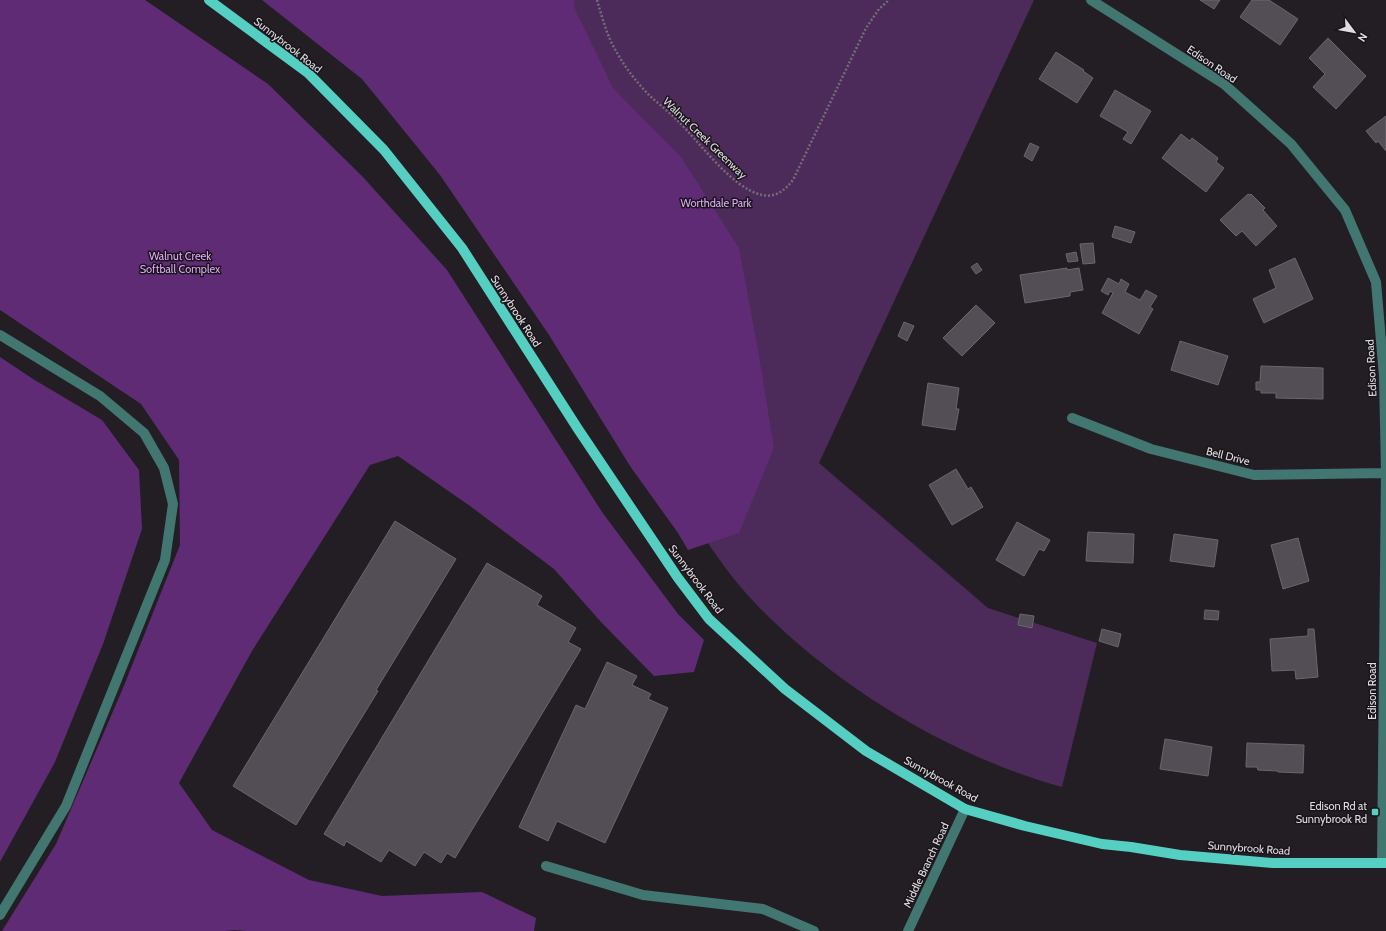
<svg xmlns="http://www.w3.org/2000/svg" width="1386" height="931" viewBox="0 0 1386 931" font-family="Cabin,sans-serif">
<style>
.green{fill:#4c2a59}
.forest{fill:#5f2b74}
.building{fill:#534e56;stroke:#6b666d}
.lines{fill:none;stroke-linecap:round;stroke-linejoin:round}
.path{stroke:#726e74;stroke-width:2.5;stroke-dasharray:2 2;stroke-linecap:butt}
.minor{stroke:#427670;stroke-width:10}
.major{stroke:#56cfc3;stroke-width:10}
.poi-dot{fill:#57cec2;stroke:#19151b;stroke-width:1.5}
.labels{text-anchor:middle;stroke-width:3;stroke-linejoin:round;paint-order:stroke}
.street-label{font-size:11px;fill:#e0dde2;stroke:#19151b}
.park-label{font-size:11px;fill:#e0a7f8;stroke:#19151b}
.poi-label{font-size:11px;fill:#e0dde2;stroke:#19151b;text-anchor:end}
</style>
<rect width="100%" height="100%" fill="#231e24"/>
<path class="green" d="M 554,0 L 1034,0 L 819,463 L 988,608 L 1097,643 L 1062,787 C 950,756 834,686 754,602 C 733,580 716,555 699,530 Z"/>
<path class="forest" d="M 0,0 L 145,0 L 268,84 L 362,176 L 447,270 L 602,512 L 678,614 L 704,640 L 694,672 L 654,676 L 601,622 L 554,569 L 470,506 L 398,456 L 370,465 L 252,651 L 179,783 L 212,830 L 309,880 L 382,896 L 482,892 L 536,918 L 534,931 L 247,931 L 235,930 L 225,931 L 2,931 L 56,844 L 123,688 L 180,545 L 179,460 L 141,404 L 0,310 Z
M 262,0 L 574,0 L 575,9 L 613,88 L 681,157 L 739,248 L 758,350 L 774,448 L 739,533 L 688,550 L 678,533 L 630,466 L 549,335 L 440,175 L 362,79 Z
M 0,357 L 33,379 L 102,420 L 139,470 L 142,529 L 103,644 L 55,762 L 0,862 Z"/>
<path class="building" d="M 1200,0 L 1220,0 L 1214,9 Z
M 1252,0 L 1269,0 L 1298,19 L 1280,45 L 1240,17 Z
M 1328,38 L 1366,76 L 1336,109 L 1313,87 L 1325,74 L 1309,58 Z
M 1056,52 L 1084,70 L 1083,71 L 1093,78 L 1077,103 L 1039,79 Z
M 1115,90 L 1151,111 L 1131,144 L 1123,139 L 1128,132 L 1100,116 Z
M 1386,116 L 1386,151 L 1378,141 L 1376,143 L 1366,131 Z
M 1181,134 L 1190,141 L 1192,138 L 1218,158 L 1216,162 L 1224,168 L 1206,192 L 1162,158 Z
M 1030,143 L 1039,147 L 1032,161 L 1024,156 Z
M 1248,194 L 1250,195 L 1251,194 L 1265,208 L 1263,210 L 1277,226 L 1256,246 L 1242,231 L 1236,236 L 1220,220 Z
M 1115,226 L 1135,232 L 1131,243 L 1112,237 Z
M 1093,243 L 1095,263 L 1083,264 L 1080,244 Z
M 1076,252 L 1078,261 L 1068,262 L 1066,254 Z
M 1295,258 L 1313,299 L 1264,323 L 1253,299 L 1276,288 L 1269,270 Z
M 977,263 L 982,270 L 976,274 L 971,267 Z
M 1067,268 L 1067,270 L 1079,268 L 1083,290 L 1070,292 L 1070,296 L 1025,303 L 1020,275 Z
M 1108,278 L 1119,284 L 1121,279 L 1129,284 L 1125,292 L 1140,300 L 1146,290 L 1157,296 L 1150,307 L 1153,309 L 1139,334 L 1102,313 L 1113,293 L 1110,291 L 1108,295 L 1101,291 Z
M 976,305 L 995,323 L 962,356 L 943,338 Z
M 904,322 L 914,326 L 907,341 L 898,336 Z
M 1180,341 L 1228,356 L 1218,385 L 1171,370 Z
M 1261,366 L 1323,368 L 1323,399 L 1276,398 L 1276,393 L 1261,393 L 1261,390 L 1256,390 L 1256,382 L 1260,382 Z
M 928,383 L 959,388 L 956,409 L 959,409 L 955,430 L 922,425 Z
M 956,469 L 968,489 L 971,487 L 983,507 L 952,525 L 929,485 Z
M 395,521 L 456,559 L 376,690 L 378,691 L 296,825 L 233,786 Z
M 1017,522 L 1050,540 L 1044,551 L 1039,549 L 1024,576 L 996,560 Z
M 1088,532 L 1134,534 L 1133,563 L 1086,561 Z
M 1174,534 L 1218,540 L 1214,567 L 1170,561 Z
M 1298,538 L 1309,581 L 1283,589 L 1271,545 Z
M 487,563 L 542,596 L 537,605 L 576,628 L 568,642 L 581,649 L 455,858 L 447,853 L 441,863 L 424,852 L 415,866 L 389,850 L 381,862 L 346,841 L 344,846 L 324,834 Z
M 1205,610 L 1219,611 L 1218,620 L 1204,619 Z
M 1020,614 L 1034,616 L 1032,628 L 1018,625 Z
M 1102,629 L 1121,634 L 1118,647 L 1099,641 Z
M 1308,629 L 1314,629 L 1318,677 L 1296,679 L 1295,670 L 1272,671 L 1270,639 L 1308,636 Z
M 607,662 L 637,676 L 632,685 L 651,694 L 648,699 L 668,708 L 605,843 L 557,821 L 548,841 L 519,827 L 576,705 L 585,709 Z
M 1165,739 L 1212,747 L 1208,776 L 1160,769 Z
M 1247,743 L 1304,745 L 1303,773 L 1278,772 L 1278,771 L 1258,770 L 1257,767 L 1246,767 Z"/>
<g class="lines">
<path class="path" d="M 597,0 C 602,17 607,36 616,51 C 624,66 635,80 647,93 C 656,102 667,110 676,119 C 699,141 731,188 762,195 C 776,198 785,190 793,180 L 866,28 L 879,9 L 889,0"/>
<path class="minor" d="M 1091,0 L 1224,84 L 1291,144 L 1345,210 L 1376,282 L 1384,376 L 1386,473 L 1382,863
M 0,335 L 100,396 L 144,433 L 164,468 L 173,504 L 165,560 L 66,806 L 0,915
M 1072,418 L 1151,449 L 1254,475 L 1386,473
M 546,866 L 643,895 L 763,909 L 814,931
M 908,931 L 965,809"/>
<path class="major" d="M 209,0 L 308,73 L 384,150 L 462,248 L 578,429 L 678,578 L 709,619 L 785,689 L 866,751 L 965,809 L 1025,826 L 1102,844 L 1131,847 L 1180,855 L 1273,863 L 1386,863"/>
</g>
<rect class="poi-dot" x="1371" y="808" width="8" height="8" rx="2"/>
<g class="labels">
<g class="street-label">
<text transform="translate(288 45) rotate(38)" y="4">Sunnybrook Road</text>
<text transform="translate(1212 64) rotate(34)" y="4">Edison Road</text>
<text transform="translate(705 138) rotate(44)" y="4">Walnut Creek Greenway</text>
<text transform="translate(516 311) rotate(57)" y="4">Sunnybrook Road</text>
<text transform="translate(1371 368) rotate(-93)" y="4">Edison Road</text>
<text transform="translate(1228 456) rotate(14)" y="4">Bell Drive</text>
<text transform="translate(696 579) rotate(53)" y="4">Sunnybrook Road</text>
<text transform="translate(1372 691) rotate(-90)" y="4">Edison Road</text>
<text transform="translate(941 779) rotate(29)" y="4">Sunnybrook Road</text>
<text transform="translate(1249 848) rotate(4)" y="4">Sunnybrook Road</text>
<text transform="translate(926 865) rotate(-65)" y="4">Middle Branch Road</text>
</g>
<g class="park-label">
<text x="716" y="207">Worthdale Park</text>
<text x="180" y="260">Walnut Creek<tspan x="180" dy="13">Softball Complex</tspan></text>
</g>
<g class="poi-label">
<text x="1367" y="810">Edison Rd at<tspan x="1367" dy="13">Sunnybrook Rd</tspan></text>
</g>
</g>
<g transform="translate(1354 32) rotate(122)" stroke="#19151b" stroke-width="3" paint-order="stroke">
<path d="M0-3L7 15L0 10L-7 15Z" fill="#e0dde2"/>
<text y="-6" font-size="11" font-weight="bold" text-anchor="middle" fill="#e0dde2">N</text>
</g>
</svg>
